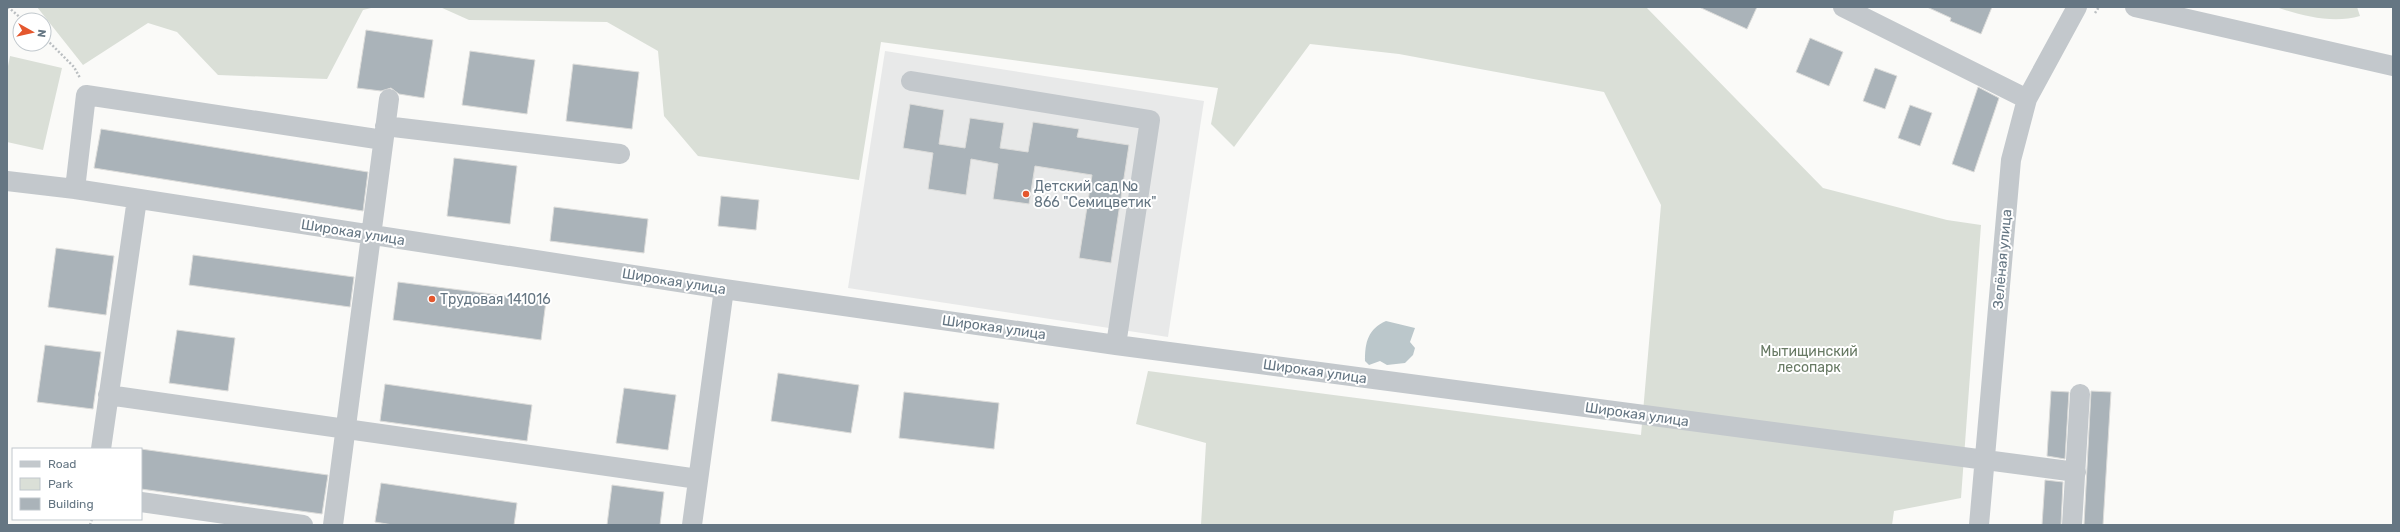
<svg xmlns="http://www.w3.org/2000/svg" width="2400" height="532" viewBox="0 0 2400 532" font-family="Rubik,sans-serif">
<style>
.built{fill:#e8e9e9}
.green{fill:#dadfd7}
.water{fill:#bbc7cb}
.building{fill:#aab3b9;stroke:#dcdcda}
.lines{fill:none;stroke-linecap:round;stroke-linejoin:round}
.path{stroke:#bbbfc2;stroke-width:2.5;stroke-dasharray:2 2;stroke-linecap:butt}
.minor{stroke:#c3c8cc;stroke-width:20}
.poi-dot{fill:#e4572e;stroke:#fff;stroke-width:1.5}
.labels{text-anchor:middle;stroke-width:4;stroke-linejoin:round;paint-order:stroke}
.poi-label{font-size:14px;fill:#657683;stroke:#fff;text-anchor:start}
.street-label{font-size:14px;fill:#657683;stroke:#fff}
.park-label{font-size:14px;fill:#687a64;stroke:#fff}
</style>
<rect width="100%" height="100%" fill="#fafaf8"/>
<path class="built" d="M 885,51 L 1204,101 L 1168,337 L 848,288 Z"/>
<path class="green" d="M 37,7 L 375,7 L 363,10 L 327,79 L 218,75 L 177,32 L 148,23 L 83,65 Z
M 440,7 L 1646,7 L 1823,188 L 1947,220 L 1981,225 L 1961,498 L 1894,511 L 1892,525 L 1201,525 L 1206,443 L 1136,424 L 1148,371 L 1641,435 L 1661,205 L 1604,92 L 1399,54 L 1310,44 L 1234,147 L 1211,124 L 1218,88 L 881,42 L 859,180 L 698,156 L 664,116 L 658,51 L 607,22 L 469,20 Z
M 2276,7 L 2357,7 L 2360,16 C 2333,24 2302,16 2276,7 Z
M 10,56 L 62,68 L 43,150 L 7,142 L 7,71 Z"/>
<path class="water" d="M 1386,321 L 1415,328 L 1410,342 L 1415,348 L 1413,355 L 1405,363 L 1387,365 L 1380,361 L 1369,365 L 1365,361 C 1365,342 1368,329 1386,321 Z"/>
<path class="building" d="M 1699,7 L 1757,7 L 1747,29 Z
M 1927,7 L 1992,7 L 1981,34 L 1950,21 L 1951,18 Z
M 366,30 L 433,40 L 424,98 L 399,94 L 391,88 L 381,91 L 357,88 Z
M 1810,38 L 1843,52 L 1829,86 L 1796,72 Z
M 470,51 L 535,60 L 527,114 L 462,105 Z
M 573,64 L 639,72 L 632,129 L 566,121 Z
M 1875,68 L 1897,76 L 1885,109 L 1863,101 Z
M 1978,87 L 1999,98 L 1974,172 L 1952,164 Z
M 910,104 L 944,110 L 939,144 L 965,148 L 970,118 L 1004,123 L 1000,148 L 1028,152 L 1033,122 L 1079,129 L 1077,137 L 1129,145 L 1111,263 L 1079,258 L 1092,175 L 1035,166 L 1029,204 L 993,199 L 998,164 L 971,159 L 966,195 L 928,189 L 933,153 L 903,148 Z
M 1910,105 L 1932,113 L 1920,146 L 1898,138 Z
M 101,129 L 368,172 L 363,211 L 94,168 Z
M 454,158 L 517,166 L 510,224 L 447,216 Z
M 721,196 L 759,200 L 756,230 L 718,226 Z
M 554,207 L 648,219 L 644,253 L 550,241 Z
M 56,248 L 114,256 L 106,315 L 48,307 Z
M 193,255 L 354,277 L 350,307 L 189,285 Z
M 398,282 L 546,301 L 541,340 L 393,320 Z
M 177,330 L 235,338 L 228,391 L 169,383 Z
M 45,345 L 101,352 L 93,409 L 37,402 Z
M 778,373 L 859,385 L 851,433 L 771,421 Z
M 385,384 L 532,405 L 527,441 L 380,421 Z
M 624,388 L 676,395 L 668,450 L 616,443 Z
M 2051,391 L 2069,392 L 2065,459 L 2047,456 Z
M 2091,391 L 2111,392 L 2103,525 L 2084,525 Z
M 904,392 L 999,403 L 994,449 L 899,438 Z
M 141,449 L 328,475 L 322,514 L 141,489 Z
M 2045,480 L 2063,482 L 2061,525 L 2042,525 Z
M 381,483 L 517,503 L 514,525 L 393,525 L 375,522 Z
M 612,485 L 664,492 L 660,525 L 607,525 Z"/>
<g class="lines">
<path class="path" d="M 8,7 L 23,20
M 2095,13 L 2099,7
M 44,37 L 74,67 L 80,78
M 90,525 L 92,519"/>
<path class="minor" d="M 1843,7 L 2027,99
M 2135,7 L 2393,66
M 911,81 L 1150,120 L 1116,345
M 385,126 L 620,154
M 7,181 L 75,189 L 724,289 L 1116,345 L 2076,472
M 75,189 L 86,95 L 383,140
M 108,395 L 698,479
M 101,449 L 137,199
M 141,502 L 303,525
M 333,525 L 389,99
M 692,525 L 724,289
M 1979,525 L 2011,160 L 2027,99 L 2077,7
M 2072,525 L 2080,394"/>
</g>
<g class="poi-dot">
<circle cx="1026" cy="194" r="4"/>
<circle cx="432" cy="299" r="4"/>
</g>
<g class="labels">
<g class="poi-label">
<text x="1034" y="191">Детский сад №<tspan x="1034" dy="16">866 "Семицветик"</tspan></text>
<text x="440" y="304">Трудовая 141016</text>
</g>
<g class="street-label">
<text transform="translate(353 232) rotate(9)" y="5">Широкая улица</text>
<text transform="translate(2002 259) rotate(-85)" y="5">Зелёная улица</text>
<text transform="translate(674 281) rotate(9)" y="5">Широкая улица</text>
<text transform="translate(994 327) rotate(8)" y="5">Широкая улица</text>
<text transform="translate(1315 371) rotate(8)" y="5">Широкая улица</text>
<text transform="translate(1637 414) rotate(8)" y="5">Широкая улица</text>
</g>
<g class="park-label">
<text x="1809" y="356">Мытищинский<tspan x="1809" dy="16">лесопарк</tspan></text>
</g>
</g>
<rect width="2400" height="532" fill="none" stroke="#657683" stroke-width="16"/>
<rect x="12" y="448" width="130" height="72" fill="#ffffff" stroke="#c1c8cd"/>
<rect x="20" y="461" width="20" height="6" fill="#c3c8cc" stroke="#c1c8cd"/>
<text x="48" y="468" font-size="12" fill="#657683">Road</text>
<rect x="20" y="478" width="20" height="12" fill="#dadfd7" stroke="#c1c8cd"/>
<text x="48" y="488" font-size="12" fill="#657683">Park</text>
<rect x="20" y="498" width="20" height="12" fill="#aab3b9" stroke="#c1c8cd"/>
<text x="48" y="508" font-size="12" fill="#657683">Building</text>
<g transform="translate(32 32) rotate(98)"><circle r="19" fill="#ffffff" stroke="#c1c8cd"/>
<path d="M0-3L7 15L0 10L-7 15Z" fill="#e4572e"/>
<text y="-6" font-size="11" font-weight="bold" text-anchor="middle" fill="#657683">N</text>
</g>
</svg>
